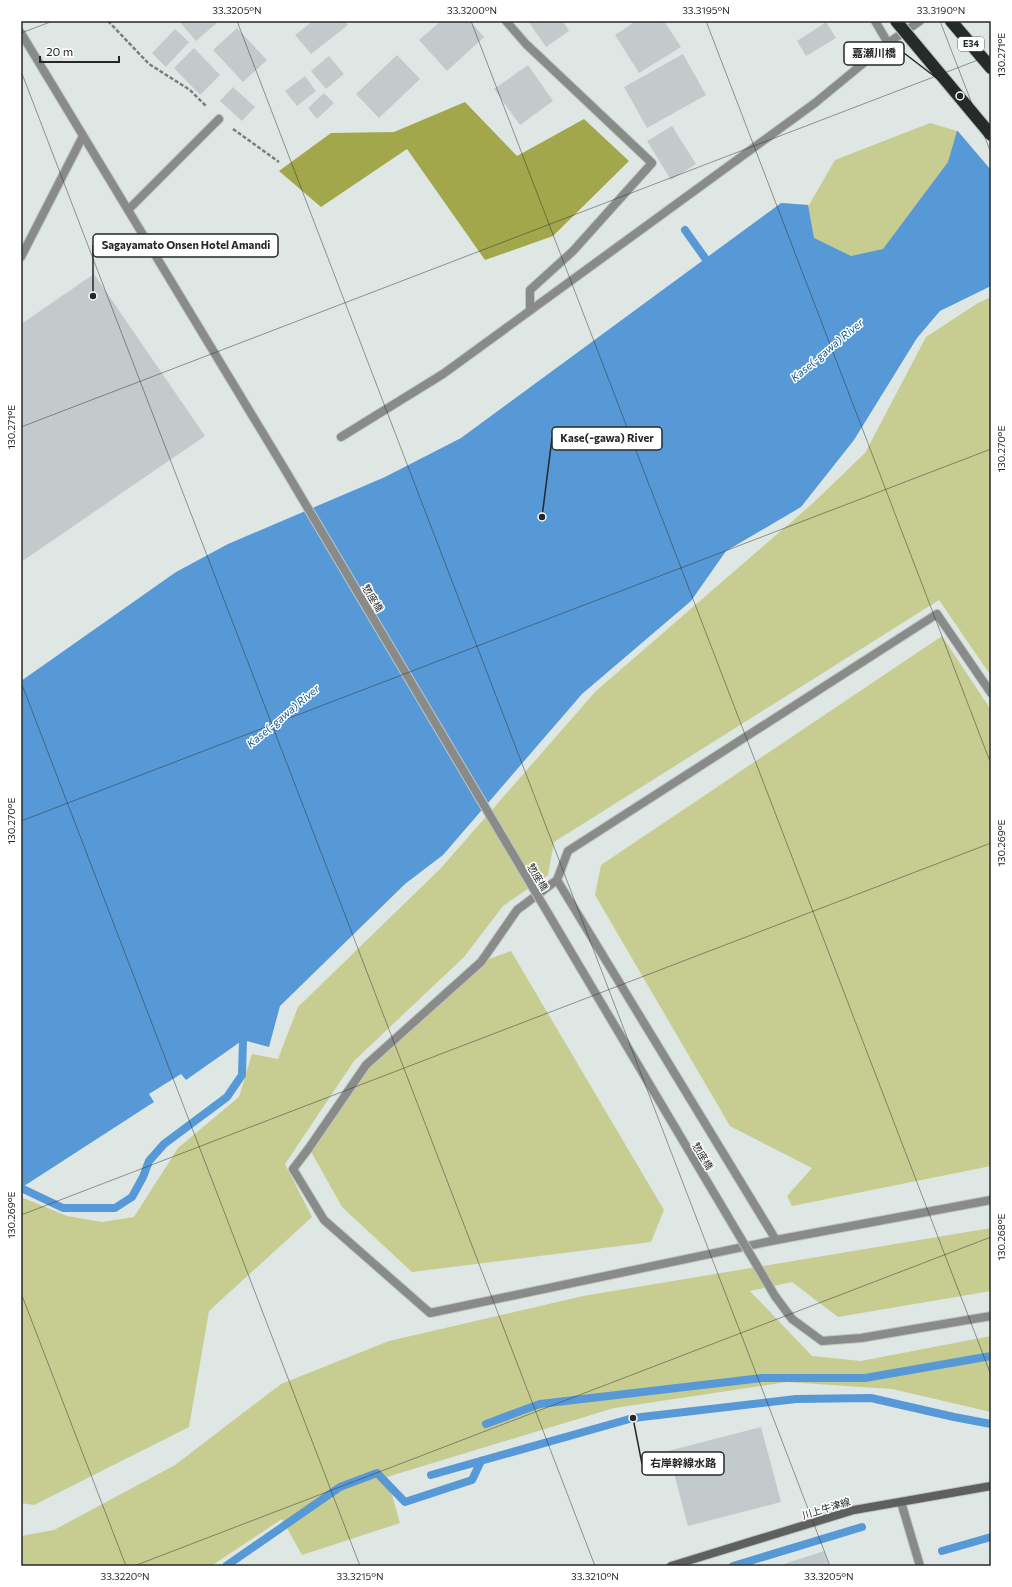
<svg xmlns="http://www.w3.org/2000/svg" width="1012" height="1587" viewBox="0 0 1012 1587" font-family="Commissioner,'Noto Sans JP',sans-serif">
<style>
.green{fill:#c7cc90}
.forest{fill:#a2a74c}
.water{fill:#5799d7}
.pier{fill:#dfe7e5}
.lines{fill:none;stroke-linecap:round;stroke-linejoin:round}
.stream{stroke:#5799d7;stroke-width:8}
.building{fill:#c2cacc}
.service-casing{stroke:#bec5c3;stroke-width:10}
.minor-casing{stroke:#bec5c3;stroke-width:10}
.secondary-casing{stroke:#bec5c3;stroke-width:10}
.motorway-casing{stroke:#bec5c3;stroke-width:14}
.path{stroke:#797e7d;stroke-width:2.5;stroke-dasharray:4 2;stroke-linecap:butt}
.service{stroke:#898b89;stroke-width:8}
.minor{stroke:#898b89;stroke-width:8}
.secondary{stroke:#5d605d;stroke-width:8}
.motorway{stroke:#272b27;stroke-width:12}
.minor-bridge-casing{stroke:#bec5c3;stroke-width:10;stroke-linecap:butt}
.motorway-bridge-casing{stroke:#bec5c3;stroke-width:14;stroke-linecap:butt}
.minor-bridge{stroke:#898b89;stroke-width:8}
.motorway-bridge{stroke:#272b27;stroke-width:12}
.ticks{fill:none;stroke:#252827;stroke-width:1;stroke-opacity:0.45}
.labels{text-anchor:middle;stroke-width:3;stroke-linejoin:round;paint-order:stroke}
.shield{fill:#fff;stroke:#666868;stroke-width:1}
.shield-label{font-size:9px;font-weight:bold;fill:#252827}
.street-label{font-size:10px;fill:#252827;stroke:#fff}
.water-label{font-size:11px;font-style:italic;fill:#0b5690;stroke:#fff}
.leader{fill:none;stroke:#252827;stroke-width:1.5}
.callout-dot{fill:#252827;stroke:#fff;stroke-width:1.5}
.callout{fill:#fff;stroke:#252827;stroke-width:1.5}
.callout-label{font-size:11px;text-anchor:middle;font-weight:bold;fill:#252827}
.neatline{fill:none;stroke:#252827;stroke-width:1.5}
.ticks-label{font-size:10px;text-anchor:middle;fill:#252827}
</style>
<rect width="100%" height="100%" fill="#dfe7e5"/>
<path class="green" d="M 991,103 L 892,271 L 856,273 L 774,226 L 781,203 L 809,205 L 835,160 L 930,123 L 957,131 Z
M 991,297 L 991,676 L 939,600 L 554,842 L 548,875 L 503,906 L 464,957 L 354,1061 L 285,1164 L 312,1217 L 209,1311 L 189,1427 L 34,1505 L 21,1503 L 21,1197 L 67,1216 L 102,1222 L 134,1217 L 178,1148 L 239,1097 L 252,1054 L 278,1059 L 298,1007 L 441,868 L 596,691 L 812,504 L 865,453 L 926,337 L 978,303 Z
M 942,636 L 991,710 L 991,1166 L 792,1206 L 787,1196 L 812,1168 L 730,1126 L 595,895 L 601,865 Z
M 511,951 L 664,1210 L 651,1242 L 412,1272 L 342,1207 L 309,1148 L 366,1065 L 481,962 Z
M 991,1228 L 991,1291 L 838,1317 L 792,1282 L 750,1291 L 812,1356 L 861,1361 L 991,1336 L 991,1412 L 892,1389 L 787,1382 L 614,1408 L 387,1477 L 400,1523 L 302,1555 L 282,1519 L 211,1566 L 21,1566 L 21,1536 L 54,1530 L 175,1465 L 281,1384 L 389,1341 L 583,1296 Z"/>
<path class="forest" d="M 465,102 L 517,156 L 584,119 L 629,161 L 553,236 L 485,260 L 407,149 L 321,207 L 279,171 L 331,133 L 394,132 Z"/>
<path class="water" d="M 991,103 L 991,286 L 940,311 L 917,338 L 854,440 L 801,507 L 726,551 L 691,601 L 582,694 L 443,855 L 405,884 L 280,1006 L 269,1047 L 243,1040 L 186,1080 L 181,1074 L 149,1094 L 154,1102 L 21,1188 L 21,681 L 176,572 L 228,544 L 385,477 L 461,438 L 781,203 L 808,205 L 814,238 L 851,256 L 883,249 L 948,162 L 957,131 Z"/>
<path class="pier" d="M 991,101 L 991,170 L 956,129 Z"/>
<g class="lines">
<path class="stream" d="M 685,230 L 710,265
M 21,1188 L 63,1208 L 115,1208 L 132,1197 L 143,1177 L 149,1161 L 164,1144 L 227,1097 L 242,1075 L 243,1040
M 486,1424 L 540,1404 L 762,1378 L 865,1378 L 991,1356
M 431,1475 L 633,1418 L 796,1399 L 871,1398 L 954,1417 L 991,1424
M 942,1551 L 991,1537
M 226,1566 L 340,1487 L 377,1473 L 405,1502 L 472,1480 L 481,1461
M 733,1566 L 862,1527"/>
</g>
<path class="building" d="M 179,21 L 219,21 L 196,41 Z
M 313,21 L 345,21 L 348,25 L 311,54 L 295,35 Z
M 441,21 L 470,21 L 484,37 L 447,71 L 419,40 Z
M 528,21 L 563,21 L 569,31 L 546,47 Z
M 636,21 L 664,21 L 681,47 L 639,73 L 615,35 Z
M 826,22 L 836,38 L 806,56 L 797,41 Z
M 237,28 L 267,60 L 243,82 L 213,50 Z
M 175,29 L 189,42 L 166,67 L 152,53 Z
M 194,48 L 220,75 L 200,95 L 174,68 Z
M 683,54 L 706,95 L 647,128 L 624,87 Z
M 397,55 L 420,79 L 379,118 L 356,94 Z
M 329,56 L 344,74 L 326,89 L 311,71 Z
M 528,65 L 553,101 L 520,125 L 494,89 Z
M 305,76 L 316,91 L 297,106 L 285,91 Z
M 233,87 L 255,107 L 242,121 L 220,101 Z
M 324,93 L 334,103 L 317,119 L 308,108 Z
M 672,126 L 696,164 L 671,180 L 647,141 Z
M 94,274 L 205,436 L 21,562 L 21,324 Z
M 761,1427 L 781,1502 L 688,1526 L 668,1451 Z
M 824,1551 L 829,1566 L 785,1566 L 784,1564 Z"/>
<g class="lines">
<g class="service-casing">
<path id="service" d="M 888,43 L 920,21
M 21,257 L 83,136
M 341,437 L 443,374 L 815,103 L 888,43 L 875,21
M 991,693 L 937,614 L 568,851 L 557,880 L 776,1240 L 991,1200
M 557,880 L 517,910 L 481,962 L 366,1065 L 309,1148 L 293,1169 L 324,1220 L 430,1313 L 776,1240"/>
</g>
<g class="minor-casing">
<path id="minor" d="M 506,21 L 526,44 L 652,163 L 573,251 L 530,290 L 530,310
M 21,33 L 284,468
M 128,210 L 219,119
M 775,1296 L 792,1319 L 822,1341 L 861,1338 L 991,1316
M 901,1502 L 920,1566"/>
</g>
<g class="secondary-casing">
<path id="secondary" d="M 671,1566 L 854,1510 L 991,1486"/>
</g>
<g class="motorway-casing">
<path id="motorway" d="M 951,21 L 991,68"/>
</g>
<path class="path" d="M 108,21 L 149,64 L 190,90 L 207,107
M 233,129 L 279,162"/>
<use href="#service" class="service"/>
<use href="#minor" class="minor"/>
<use href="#secondary" class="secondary"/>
<use href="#motorway" class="motorway"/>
<g class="minor-bridge-casing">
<path id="minor-bridge" d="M 284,468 L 775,1296"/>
</g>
<g class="motorway-bridge-casing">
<path id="motorway-bridge" d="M 896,21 L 991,135"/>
</g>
<use href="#minor-bridge" class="minor-bridge"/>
<use href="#motorway-bridge" class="motorway-bridge"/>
</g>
<path class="ticks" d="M 237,21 L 830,1566M 471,21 L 991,1375M 706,21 L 991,764M 940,21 L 991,153M 21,33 L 53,21M 21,71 L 595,1566M 21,427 L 991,55M 21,682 L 360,1566M 21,821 L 991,449M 21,1215 L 991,843M 21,1293 L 126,1566M 134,1566 L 991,1237"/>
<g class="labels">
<rect class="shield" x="958" y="37" width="26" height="14" rx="3"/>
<g class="shield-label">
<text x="971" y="47">E34</text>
</g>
<g class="street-label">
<text transform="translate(373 598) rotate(59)" y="4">惣座橋</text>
<text transform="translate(538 877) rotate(59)" y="4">惣座橋</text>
<text transform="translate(703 1156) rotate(59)" y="4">惣座橋</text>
<text transform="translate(826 1508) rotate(-17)" y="4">川上牛津線</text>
</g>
<g class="water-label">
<text transform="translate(827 350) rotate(-40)" y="4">Kase(-gawa) River</text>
<text transform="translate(283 716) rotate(-40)" y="4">Kase(-gawa) River</text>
</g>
</g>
<path class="leader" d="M960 96L904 53M93 296L93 245M542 517L552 438M633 1418L642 1464"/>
<g class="callout-dot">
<circle cx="960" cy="96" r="4"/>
<circle cx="93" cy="296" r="4"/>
<circle cx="542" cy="517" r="4"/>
<circle cx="633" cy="1418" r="4"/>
</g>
<g class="callout">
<rect x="844" y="42" width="60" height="23" rx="4"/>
<rect x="93" y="234" width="185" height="23" rx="4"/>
<rect x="552" y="427" width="110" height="23" rx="4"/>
<rect x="642" y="1452" width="82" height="23" rx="4"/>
</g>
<g class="callout-label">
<text x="874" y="57">嘉瀬川橋</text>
<text x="186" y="249">Sagayamato Onsen Hotel Amandi</text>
<text x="607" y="442">Kase(-gawa) River</text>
<text x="683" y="1467">右岸幹線水路</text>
</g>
<rect width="1012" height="1587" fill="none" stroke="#ffffff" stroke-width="44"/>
<path d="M40 56v6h79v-6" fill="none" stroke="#252827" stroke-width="2"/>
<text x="46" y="56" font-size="12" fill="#252827" stroke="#ffffff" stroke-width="3" paint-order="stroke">20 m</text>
<rect x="22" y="22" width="968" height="1543" class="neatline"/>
<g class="ticks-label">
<text x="237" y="14">33.3205°N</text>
<text x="472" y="14">33.3200°N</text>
<text x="706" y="14">33.3195°N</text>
<text x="941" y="14">33.3190°N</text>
<text transform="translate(1001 55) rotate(-90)" y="4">130.271°E</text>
<text transform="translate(11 427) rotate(-90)" y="4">130.271°E</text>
<text transform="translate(1001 449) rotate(-90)" y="4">130.270°E</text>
<text transform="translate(11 821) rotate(-90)" y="4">130.270°E</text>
<text transform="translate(1001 843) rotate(-90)" y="4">130.269°E</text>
<text transform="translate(11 1215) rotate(-90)" y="4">130.269°E</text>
<text transform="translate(1001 1237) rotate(-90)" y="4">130.268°E</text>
<text x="125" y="1580">33.3220°N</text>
<text x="360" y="1580">33.3215°N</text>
<text x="595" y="1580">33.3210°N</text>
<text x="829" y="1580">33.3205°N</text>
</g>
</svg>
